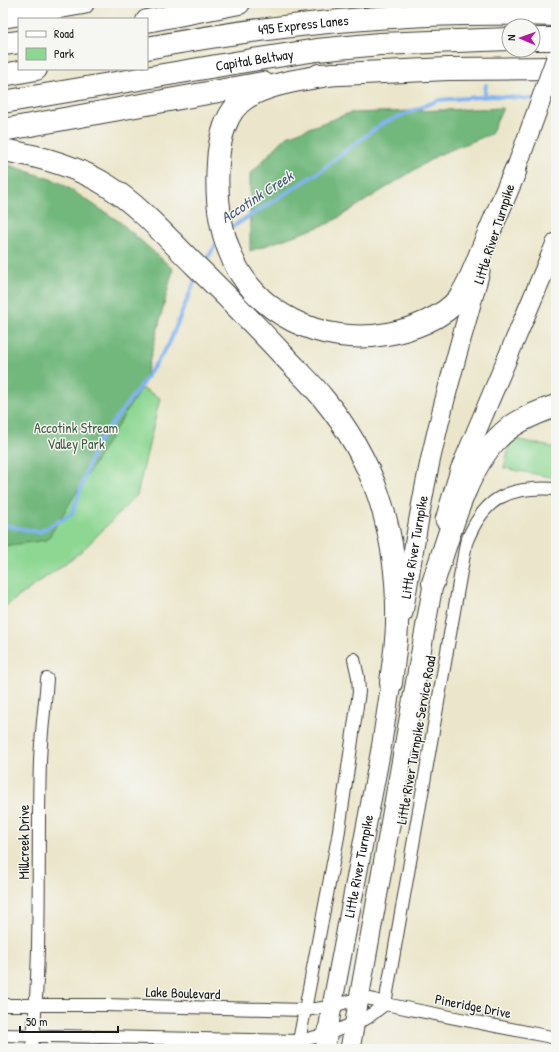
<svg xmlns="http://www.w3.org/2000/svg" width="559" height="1052" viewBox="0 0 559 1052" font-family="'Patrick Hand',sans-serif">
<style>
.green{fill:#8dd793;stroke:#547a58}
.forest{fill:#72b87d;stroke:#476a4c}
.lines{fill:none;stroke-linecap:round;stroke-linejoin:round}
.stream{stroke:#85b4ef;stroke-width:4}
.street-casing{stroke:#3b3a36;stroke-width:14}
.primary-casing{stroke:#3b3a36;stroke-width:21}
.highway-casing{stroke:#3b3a36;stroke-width:24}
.street{stroke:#fff;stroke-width:12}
.primary{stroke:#fff;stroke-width:19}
.highway{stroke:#fff;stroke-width:22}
.primary-bridge-casing{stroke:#3b3a36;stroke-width:21;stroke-linecap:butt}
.primary-bridge{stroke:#fff;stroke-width:19}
.labels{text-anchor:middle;stroke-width:3;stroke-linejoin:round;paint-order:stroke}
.street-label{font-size:14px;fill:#1c1c1c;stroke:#f6f6f2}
.park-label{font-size:14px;fill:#445d46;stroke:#f6f6f2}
.water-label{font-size:15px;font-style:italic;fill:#465970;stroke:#f6f6f2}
</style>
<rect width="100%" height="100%" fill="#f6f6f2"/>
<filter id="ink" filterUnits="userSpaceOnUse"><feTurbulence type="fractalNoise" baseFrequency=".025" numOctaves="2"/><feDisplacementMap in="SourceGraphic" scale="8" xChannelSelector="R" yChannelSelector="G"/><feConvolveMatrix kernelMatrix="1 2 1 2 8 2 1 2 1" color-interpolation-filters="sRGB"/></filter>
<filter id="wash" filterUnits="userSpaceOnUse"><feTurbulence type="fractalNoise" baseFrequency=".012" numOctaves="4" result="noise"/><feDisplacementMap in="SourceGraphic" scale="16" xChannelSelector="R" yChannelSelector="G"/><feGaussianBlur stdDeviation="0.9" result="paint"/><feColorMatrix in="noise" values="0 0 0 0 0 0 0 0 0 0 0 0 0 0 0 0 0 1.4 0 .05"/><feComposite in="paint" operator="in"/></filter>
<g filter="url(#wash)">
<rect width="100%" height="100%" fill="#ebe6cb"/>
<path class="green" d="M 3,313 L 160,398 L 137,495 L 82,551 L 3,608 Z
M 511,438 L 556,448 L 556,478 L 504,468 Z"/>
<path class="forest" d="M 503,108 L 491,134 L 438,155 L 330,223 L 250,251 L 250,174 L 287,136 L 350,113 Z
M 3,163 L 59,182 L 120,222 L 173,269 L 144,383 L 47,540 L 3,546 Z"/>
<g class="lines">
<path class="stream" d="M 484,97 L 486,85
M 547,99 L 556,100
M 229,229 L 319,172 L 354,144 L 383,123 L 439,100 L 493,96 L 536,99
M 204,264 L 218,241
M 3,525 L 39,532 L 72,514 L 95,446 L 142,384 L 169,344 L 197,275"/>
</g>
</g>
<g filter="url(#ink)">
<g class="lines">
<g class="street-casing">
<path id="street" d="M 385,1004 L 466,543 C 484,497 508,486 556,489
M 3,1005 L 105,1005 L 304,1010 C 314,1009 324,1008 333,1006 C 357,1000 361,993 385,1004 L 556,1038
M 3,1035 L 299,1041 L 328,1034 L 367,1018 L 385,1004
M 299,1041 L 338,837 L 359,692 L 358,677 L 354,659
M 32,1049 C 42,953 37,857 40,761 C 41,734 45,706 47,679"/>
</g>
<g class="primary-casing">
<g id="primary">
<path d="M 445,520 L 460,470 L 556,243"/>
<path id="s1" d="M 403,613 C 413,555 421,497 435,440 C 448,383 465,327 480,271"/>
<path id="s2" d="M 325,1049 L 332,1006 L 381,749 L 393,669"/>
<path d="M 350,1049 L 436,568"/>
</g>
</g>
<g class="highway-casing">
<g id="highway">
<path d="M 3,17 L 83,3"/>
<path d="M 147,21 L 239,3"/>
<path d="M 533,39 L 556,39"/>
<path d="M 3,44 L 19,42"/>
<path id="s3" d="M 147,48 C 281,23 419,9 556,15"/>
<path d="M 333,74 C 305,80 271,82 246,98 C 225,111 219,141 218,163 C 216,193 218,222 229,250 C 252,314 323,346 387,334 C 410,330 444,318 459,298 C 470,283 476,264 483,247 C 494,221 505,195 516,169"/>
<path d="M 3,75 L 36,69"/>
<path d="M 319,75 L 448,69 L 556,68"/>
<path id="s4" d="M 3,102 L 252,60 L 317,50 L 380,44 L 509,39"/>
<path d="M 3,130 L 263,83"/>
<path d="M 3,150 C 39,156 77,166 108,186 C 141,207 168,239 196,266 C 226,295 255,325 284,356 C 297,370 311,383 323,398 C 346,426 366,460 378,494 C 392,535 398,579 397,622 C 397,642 393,663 391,683"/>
<path d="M 433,583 C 448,540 465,470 498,438 C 513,422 535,413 556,406"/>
</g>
</g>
<use href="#street" class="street"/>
<use href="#primary" class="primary"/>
<use href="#highway" class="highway"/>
<g class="primary-bridge-casing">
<path id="primary-bridge" d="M 516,169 L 556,58"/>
</g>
<use href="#primary-bridge" class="primary-bridge"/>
</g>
</g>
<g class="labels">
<g class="street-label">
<text dy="5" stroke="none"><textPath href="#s3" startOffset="158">495 Express Lanes</textPath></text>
<text dy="5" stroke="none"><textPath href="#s4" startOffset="255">Capital Beltway</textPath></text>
<text transform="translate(494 234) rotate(-72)" y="5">Little River Turnpike</text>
<text dy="5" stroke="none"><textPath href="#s1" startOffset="67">Little River Turnpike</textPath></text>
<text transform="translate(416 740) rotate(-80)" y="5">Little River Turnpike Service Road</text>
<text transform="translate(24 842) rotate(-90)" y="5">Millcreek Drive</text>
<text dy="5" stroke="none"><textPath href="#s2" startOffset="186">Little River Turnpike</textPath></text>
<text transform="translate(183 993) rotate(2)" y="5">Lake Boulevard</text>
<text transform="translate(473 1006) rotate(11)" y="5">Pineridge Drive</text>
</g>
<g class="park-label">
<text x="76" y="433">Accotink Stream<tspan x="76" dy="16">Valley Park</tspan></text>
</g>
<g class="water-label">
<text transform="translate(257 197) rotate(-33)" y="5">Accotink Creek</text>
</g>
</g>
<rect width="559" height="1052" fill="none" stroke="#f6f6f2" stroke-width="16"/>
<rect x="18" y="18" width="130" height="52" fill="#f6f6f2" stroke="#9f9f9c"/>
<rect x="26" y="31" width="20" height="6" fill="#ffffff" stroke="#9f9f9c"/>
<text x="54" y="38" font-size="12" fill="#1c1c1c">Road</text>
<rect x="26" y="48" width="20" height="12" fill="#8dd793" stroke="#9f9f9c"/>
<text x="54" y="58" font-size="12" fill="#1c1c1c">Park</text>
<g transform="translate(521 38) rotate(272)"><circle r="19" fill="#f6f6f2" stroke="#9f9f9c"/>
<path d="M0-3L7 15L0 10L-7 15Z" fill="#b5179e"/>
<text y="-6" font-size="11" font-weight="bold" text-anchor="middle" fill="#1c1c1c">N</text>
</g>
<path d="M20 1026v6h98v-6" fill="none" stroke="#1c1c1c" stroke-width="2"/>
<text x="26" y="1026" font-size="12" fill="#1c1c1c" stroke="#f6f6f2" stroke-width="3" paint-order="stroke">50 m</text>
</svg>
